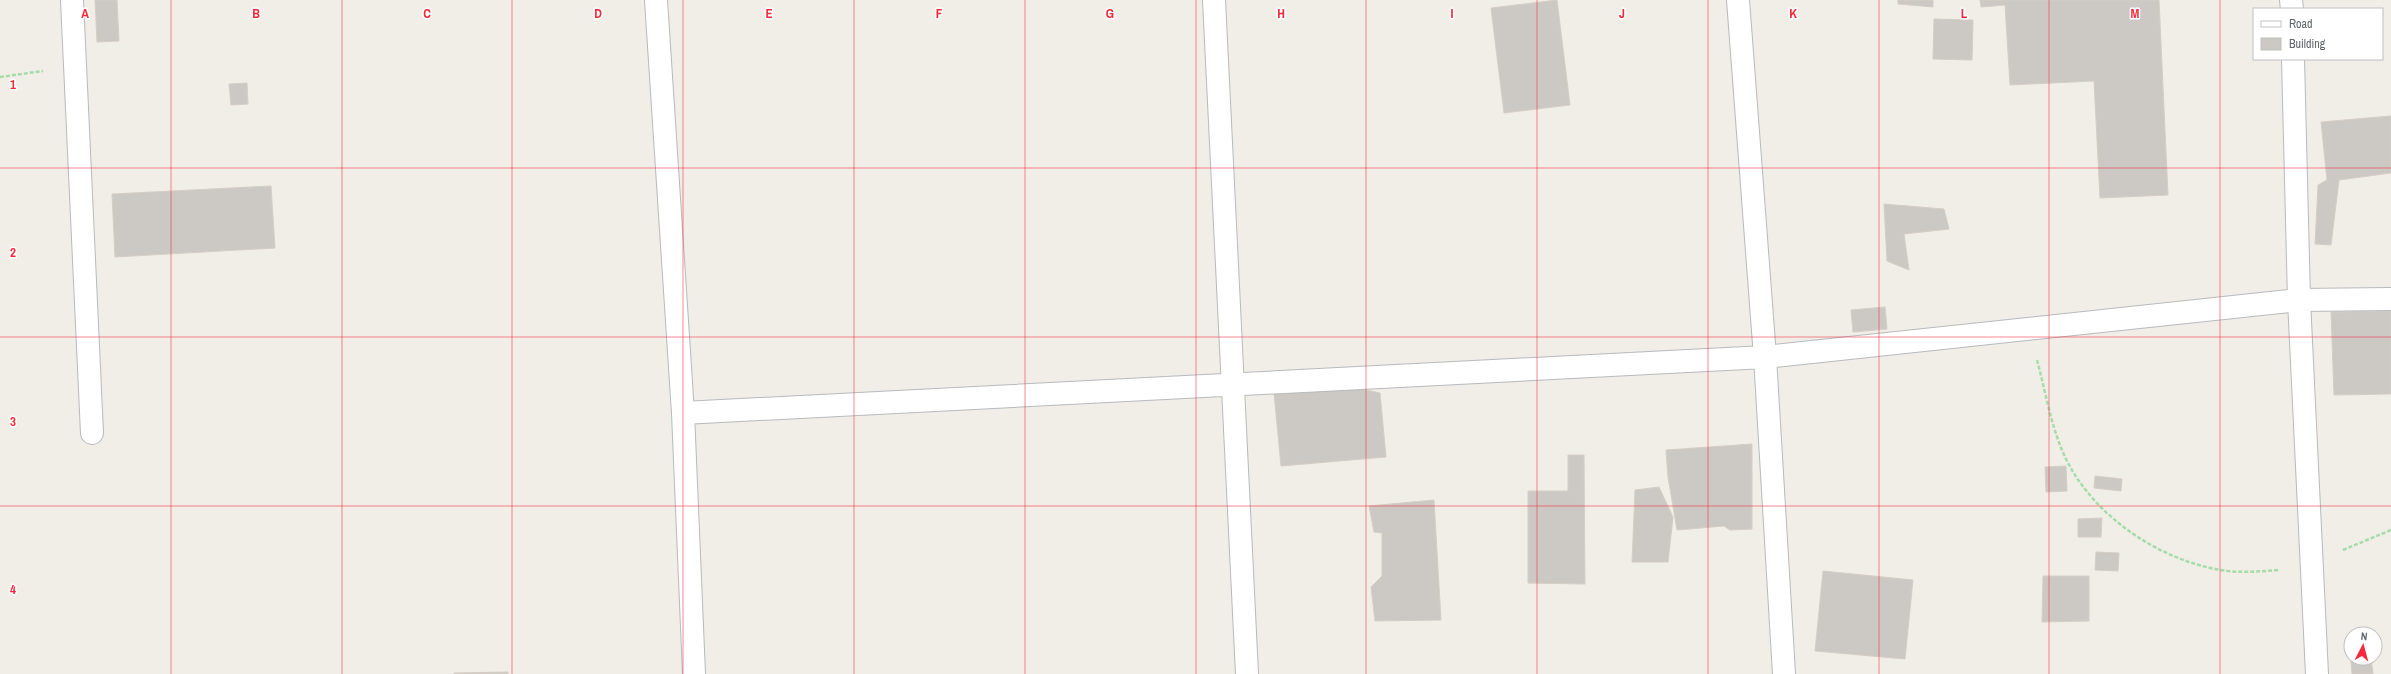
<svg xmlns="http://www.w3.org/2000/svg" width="2391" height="674" viewBox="0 0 2391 674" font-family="'Archivo Narrow',sans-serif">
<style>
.building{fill:#ccc8c4;stroke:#d6cec4}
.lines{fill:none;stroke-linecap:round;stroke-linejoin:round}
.minor-casing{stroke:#b7babe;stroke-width:24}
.path{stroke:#a4dcaa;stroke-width:2.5;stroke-dasharray:4 2;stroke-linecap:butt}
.minor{stroke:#fff;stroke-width:22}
.grid{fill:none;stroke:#f42a3c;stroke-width:1;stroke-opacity:0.55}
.grid-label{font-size:13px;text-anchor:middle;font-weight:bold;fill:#f42a3c;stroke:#fff;stroke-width:3;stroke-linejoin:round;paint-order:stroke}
</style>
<rect width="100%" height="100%" fill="#f1ede7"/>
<path class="building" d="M 95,0 L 117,0 L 119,41 L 97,42 Z
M 1557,0 L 1570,105 L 1504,113 L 1491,8 Z
M 1898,0 L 1933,0 L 1933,7 L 1898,4 Z
M 1980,0 L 2159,0 L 2168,195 L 2100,198 L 2094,81 L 2010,85 L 2005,5 L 1981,7 Z
M 1934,19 L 1973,20 L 1972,60 L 1933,59 Z
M 247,83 L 248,104 L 231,105 L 229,84 Z
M 2391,116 L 2391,173 L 2339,180 L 2331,245 L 2315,244 L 2318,185 L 2327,180 L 2321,122 Z
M 271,186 L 275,248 L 115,257 L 112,194 Z
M 1884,204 L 1944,209 L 1949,229 L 1904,234 L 1909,270 L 1887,261 Z
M 1885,307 L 1887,329 L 1853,332 L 1851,310 Z
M 2391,311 L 2391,394 L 2334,395 L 2331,312 Z
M 1347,386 L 1380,393 L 1386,457 L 1281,466 L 1274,393 Z
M 1752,444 L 1752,529 L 1730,530 L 1724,526 L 1677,530 L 1668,477 L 1666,450 Z
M 1568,455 L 1584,455 L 1585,584 L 1528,583 L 1528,491 L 1568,491 Z
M 2066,466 L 2067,491 L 2046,492 L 2045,467 Z
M 2095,476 L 2122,479 L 2121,491 L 2094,488 Z
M 1659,487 L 1673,517 L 1668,562 L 1632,562 L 1635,490 Z
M 1434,500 L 1441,620 L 1375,621 L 1371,587 L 1382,576 L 1382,533 L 1374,532 L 1369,506 Z
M 2102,518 L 2101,537 L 2078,537 L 2078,519 Z
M 2096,552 L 2119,553 L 2118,571 L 2095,570 Z
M 1823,571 L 1913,580 L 1905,659 L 1815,651 Z
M 2043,576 L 2089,576 L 2089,621 L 2042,622 Z
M 2351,647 L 2351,658 L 2371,658 L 2373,674 L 2352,674 L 2350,648 Z
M 508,672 L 508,674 L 454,674 L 454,673 Z"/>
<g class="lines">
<g class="minor-casing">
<path id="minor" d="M 72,0 L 92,433
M 656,0 L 683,413 L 694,674
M 1214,0 L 1247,674
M 1738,0 L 1765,357 L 1784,674
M 2291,0 L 2292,9
M 2293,59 L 2299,300 L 2317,674
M 683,413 L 1765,357 L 2299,300 L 2391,299"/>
</g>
<path class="path" d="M 0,77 L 43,71
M 2037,360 C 2046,393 2051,428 2066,459 C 2095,518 2163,563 2228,571 C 2246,573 2262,571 2280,570
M 2343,550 L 2391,530"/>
<use href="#minor" class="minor"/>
</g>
<path class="grid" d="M 171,0 L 171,674M 342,0 L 342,674M 512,0 L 512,674M 683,0 L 683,674M 854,0 L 854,674M 1025,0 L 1025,674M 1196,0 L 1196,674M 1366,0 L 1366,674M 1537,0 L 1537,674M 1708,0 L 1708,674M 1879,0 L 1879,674M 2049,0 L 2049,674M 2220,0 L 2220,674M 0,168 L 2391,168M 0,337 L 2391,337M 0,506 L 2391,506"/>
<g class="grid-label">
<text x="85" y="18">A</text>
<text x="256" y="18">B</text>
<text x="427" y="18">C</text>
<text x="598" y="18">D</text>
<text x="769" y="18">E</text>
<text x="939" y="18">F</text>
<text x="1110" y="18">G</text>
<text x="1281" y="18">H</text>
<text x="1452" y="18">I</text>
<text x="1622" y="18">J</text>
<text x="1793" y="18">K</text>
<text x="1964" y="18">L</text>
<text x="2135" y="18">M</text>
<text x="13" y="89">1</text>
<text x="13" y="257">2</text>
<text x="13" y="426">3</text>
<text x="13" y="594">4</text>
</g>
<rect x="2253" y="8" width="130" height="52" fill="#ffffff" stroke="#bfc1c3"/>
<rect x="2261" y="21" width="20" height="6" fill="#ffffff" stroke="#bfc1c3"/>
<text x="2289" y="28" font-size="12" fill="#5e6468">Road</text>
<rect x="2261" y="38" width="20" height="12" fill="#ccc8c4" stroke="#bfc1c3"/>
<text x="2289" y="48" font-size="12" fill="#5e6468">Building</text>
<g transform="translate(2363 646) rotate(6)"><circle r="19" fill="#ffffff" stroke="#bfc1c3"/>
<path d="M0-3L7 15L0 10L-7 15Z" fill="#f42a3c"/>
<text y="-6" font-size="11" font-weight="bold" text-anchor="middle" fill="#5e6468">N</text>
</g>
</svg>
